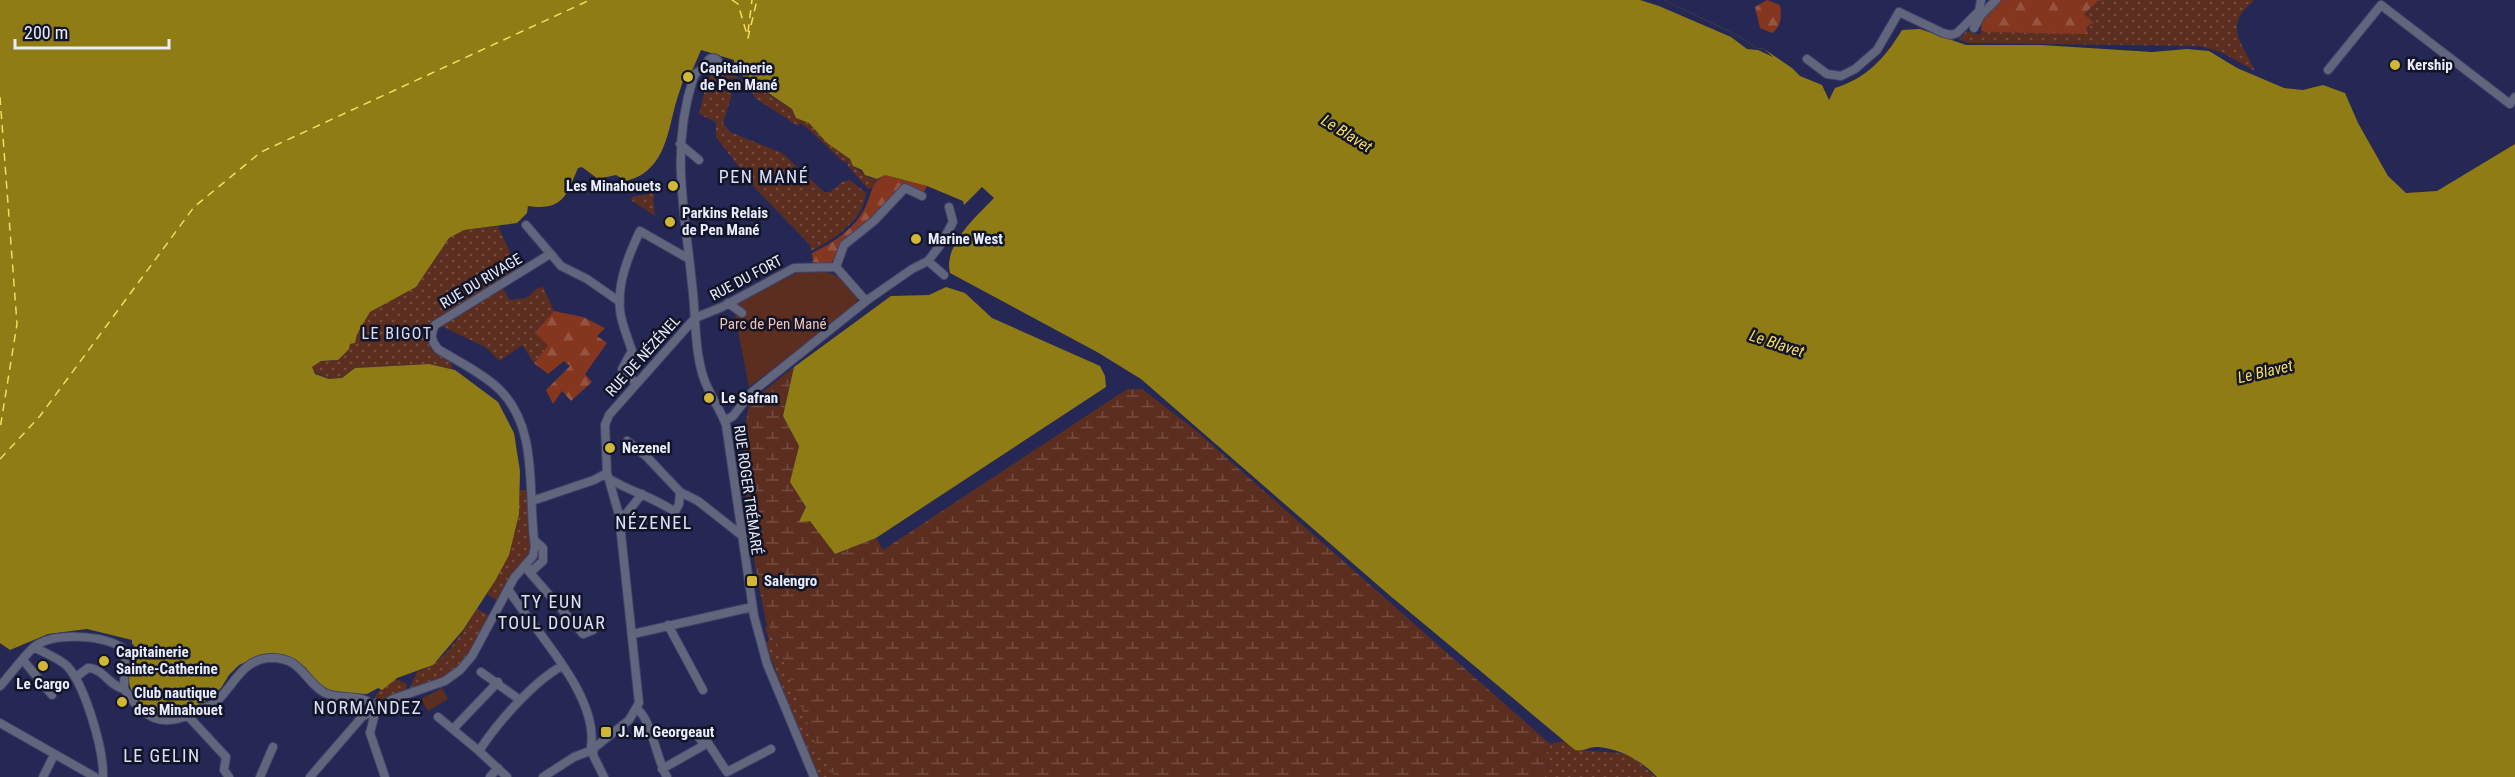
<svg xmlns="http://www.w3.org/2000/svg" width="2515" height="777" viewBox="0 0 2515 777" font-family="'Roboto Condensed',sans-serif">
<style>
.grass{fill:url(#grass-dots)}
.forest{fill:url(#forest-firs)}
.wetland{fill:url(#wetland-marsh)}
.park{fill:#5c2e20}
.water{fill:#8f7c14}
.pier{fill:#252854}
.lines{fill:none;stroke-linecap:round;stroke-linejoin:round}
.ferry{stroke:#f6dc60;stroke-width:1.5;stroke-dasharray:8 6;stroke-linecap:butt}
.minor-casing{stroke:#40436c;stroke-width:10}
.minor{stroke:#62667c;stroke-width:8}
.poi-dot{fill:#d1b736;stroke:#121427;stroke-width:2}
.labels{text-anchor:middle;stroke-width:5;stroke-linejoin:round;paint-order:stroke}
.poi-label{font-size:15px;font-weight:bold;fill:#e9ecfd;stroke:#121427;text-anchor:start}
.street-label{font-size:15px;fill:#e9ecfd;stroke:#121427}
.park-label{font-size:15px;fill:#f3c4b6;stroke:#121427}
.water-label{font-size:16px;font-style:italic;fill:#f6dc60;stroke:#121427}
.neighbourhood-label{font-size:16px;letter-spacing:1.5px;fill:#dce0f6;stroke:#121427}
.quarter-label{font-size:18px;letter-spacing:1.5px;fill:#dce0f6;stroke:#121427}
</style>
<defs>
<pattern id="grass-dots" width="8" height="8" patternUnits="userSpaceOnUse" patternTransform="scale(1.5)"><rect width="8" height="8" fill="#5c2e20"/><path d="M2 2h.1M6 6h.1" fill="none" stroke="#734c41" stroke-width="1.8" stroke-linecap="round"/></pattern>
<pattern id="forest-firs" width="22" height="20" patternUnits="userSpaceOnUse" patternTransform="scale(1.5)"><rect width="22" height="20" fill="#85361e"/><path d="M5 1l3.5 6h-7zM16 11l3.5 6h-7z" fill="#965340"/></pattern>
<pattern id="wetland-marsh" width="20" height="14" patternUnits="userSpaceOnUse" patternTransform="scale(1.5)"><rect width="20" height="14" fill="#5c2e20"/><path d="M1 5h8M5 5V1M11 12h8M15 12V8" fill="none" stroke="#734c41"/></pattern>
</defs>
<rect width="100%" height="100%" fill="#252854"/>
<path class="grass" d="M 2104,0 L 2253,0 L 2253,2 C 2223,25 2242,43 2255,71 L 2221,52 L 2199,46 L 1968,43 L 1959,39 L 1967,31 L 1980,35 L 1981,30 L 1985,32 L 2088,33 L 2086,27 L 2094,24 L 2083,14 L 2098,1 Z
M 727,63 L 727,72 L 739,78 L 721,79 L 717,83 L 721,89 L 732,94 L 723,123 L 730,132 L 782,153 L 824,192 L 830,192 L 842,182 L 850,180 L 866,193 C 864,220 833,240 811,251 L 810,245 L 755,188 L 716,137 L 716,122 L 699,114 L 708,78 L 711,75 L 724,71 Z
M 745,80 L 792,109 L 796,118 L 809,123 L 827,143 L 850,159 L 853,166 L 870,178 L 877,179 L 872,188 L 868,189 L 847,165 L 848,161 L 845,163 C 829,150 816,134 800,123 L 798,126 L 755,98 L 752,92 L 743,88 L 734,91 L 719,83 Z
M 655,193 L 653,200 L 655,216 L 631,200 L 632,197 Z
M 498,226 L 518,270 L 423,328 L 421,333 L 423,338 L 451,360 L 452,369 L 429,364 L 388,366 L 355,368 L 342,378 L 329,379 L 312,371 L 312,367 L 321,361 L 334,361 L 350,344 L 370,312 L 416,287 L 449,238 L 464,230 Z
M 502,287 L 510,300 L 526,298 L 538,288 L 543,287 L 554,311 L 535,331 L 548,346 L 534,363 L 522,345 L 500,361 L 485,347 L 439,325 Z
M 520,490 L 528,490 L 532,548 L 526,561 L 505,584 L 498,601 L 487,594 C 508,561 519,529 520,490 Z
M 477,609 L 490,616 C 470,653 457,682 410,688 L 417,672 C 445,663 462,633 477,609 Z
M 770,624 L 815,743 L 835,777 L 817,777 L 765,643 L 769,640 L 765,627 Z
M 396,679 L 407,684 L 406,690 L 385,700 L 374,700 L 377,693 Z
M 1565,741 L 1575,750 L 1620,753 L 1634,758 L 1656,777 L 1545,777 L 1550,744 Z"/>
<path class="forest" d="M 1767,0 L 1780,5 C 1782,16 1781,27 1772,33 L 1760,28 L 1755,7 Z
M 2001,0 L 2104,0 L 2098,1 L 2084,14 L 2094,23 L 2086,27 L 2088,34 L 1985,32 L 1981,30 L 1982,21 Z
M 885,175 L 927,186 L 923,194 L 904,186 L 829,265 L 813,262 L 812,253 C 833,243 855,229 866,206 C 872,193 871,182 885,175 Z
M 554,311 L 583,317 L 605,328 L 597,336 L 607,343 L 585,374 L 592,382 L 571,401 L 562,391 L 553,404 L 546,390 L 570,366 L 564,361 L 548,374 L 534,363 L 548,346 L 535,332 Z"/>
<path class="wetland" d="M 794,367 L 783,416 L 799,446 L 790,482 L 806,507 L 810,520 L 835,554 L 876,538 L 883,550 L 1115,397 L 1128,389 L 1142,389 L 1194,429 L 1550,744 L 1545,777 L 835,777 L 815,743 L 770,625 L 767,626 C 753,560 736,469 749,403 Z"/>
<path class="park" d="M 802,270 C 831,271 839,273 858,296 L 856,305 L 749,387 L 733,306 Z
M 442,688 L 448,699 L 428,711 L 421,699 Z"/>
<path class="water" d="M 0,0 L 1664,0 L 1737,35 L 1757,48 L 1764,49 L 1792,68 L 1800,76 L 1822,85 L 1829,100 L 1835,88 C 1867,78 1885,58 1902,30 L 1920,29 L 1966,45 L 2041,45 L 2152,52 L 2187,49 L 2209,51 L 2237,68 L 2284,88 L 2303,90 L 2323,85 L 2345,93 L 2358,123 L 2388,176 L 2406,193 L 2437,191 L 2515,144 L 2515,777 L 1657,777 C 1642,761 1621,749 1598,747 C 1590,746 1583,752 1575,750 L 1388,594 L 1141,379 L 1097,352 L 950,273 C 943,245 977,216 994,198 L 982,187 L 964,205 L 963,201 L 927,186 L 885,175 L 877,179 L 865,175 L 862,170 L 853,166 L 850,159 L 827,143 L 809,123 L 796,118 L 792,109 L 734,70 L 734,60 L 701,50 L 692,71 L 686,70 C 683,83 678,94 675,106 C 667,137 663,172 626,181 L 616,175 L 598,179 L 582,167 L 578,168 C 566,196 563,211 528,206 L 527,213 L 517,223 L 464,230 L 449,238 L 416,287 L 370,312 L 357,334 L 355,343 L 350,344 L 349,349 L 338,360 L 321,361 L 312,367 L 315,374 L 329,379 L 342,378 L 355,368 L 429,364 L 455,370 L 498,402 L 514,433 L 520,471 L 519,514 L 509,555 L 495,581 L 463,630 L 433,665 L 397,678 L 382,690 L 378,688 L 367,694 L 334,693 L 321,687 L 305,667 L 297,662 L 259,656 L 239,665 L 229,675 L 221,688 L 202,704 L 171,717 L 155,716 C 126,695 123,676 134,645 L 132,644 L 132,640 L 87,629 L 48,634 L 10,650 L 0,643 Z
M 946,287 L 965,293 L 992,318 L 1100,366 L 1105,376 L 1106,387 L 876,538 L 835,554 L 810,521 L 799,522 L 806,507 L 790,482 L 799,446 L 783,416 L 794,367 L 891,296 L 929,295 Z"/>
<path class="pier" d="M 1640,0 L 1664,0 L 1737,35 L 1757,48 L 1764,49 L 1773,57 L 1758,50 L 1747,49 L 1731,37 L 1659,6 Z"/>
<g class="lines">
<path class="ferry" d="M 732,0 L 738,4 L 748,38 L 757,0
M 748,32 L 752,0
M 0,97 L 17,324 L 0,429
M 0,459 L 40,416 L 194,207 L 261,152 L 590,0"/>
<g class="minor-casing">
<path id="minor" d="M 1974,28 L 1981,15 L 1996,0
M707 64a6 6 0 1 1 12 0a6 6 0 1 1-12 0Z
M 1807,59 L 1827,74 L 1841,76 L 1855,69 L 1877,50 L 1899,12 L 1943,33 L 1951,35 L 1957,33 L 1979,11 L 1981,0
M 707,66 L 696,73 L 693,79 C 670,150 685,212 692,284 C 696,314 694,347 703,376 C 708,393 720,408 726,425 L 754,616 L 767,664 L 814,777
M 2328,70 L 2381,5 L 2510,104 L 2515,97
M 680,144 L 699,160
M 526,225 L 561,266 L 587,279 L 620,302
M 928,261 L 944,275
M 836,267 L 844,245 L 874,221 L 905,188 L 922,196
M 728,303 L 742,313
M 636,383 L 622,369 L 632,351 C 628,338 621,323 620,310 C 617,283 629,254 640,231 L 689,259
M 725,421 L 733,416 L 752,392 L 866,301 L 912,269 L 928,261 L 941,244 L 953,222 L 949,207
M 627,441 L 647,457 L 680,492 L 698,501 L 740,534
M 608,478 C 630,492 652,496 675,512 L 679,504 L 680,492
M 532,501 L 594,480 L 607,473
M 619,515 L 626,514 L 642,494
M 525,567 L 583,634 L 593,630
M 526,568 L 534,569 L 543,561 L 543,548 L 534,540
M 508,589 C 534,631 599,695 591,747
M 668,625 L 703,690
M 633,634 L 752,607
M 34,647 C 44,653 59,658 67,666 C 85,685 104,750 103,777
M 23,660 L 52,695
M 481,672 L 520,700
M 76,677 L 88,668 C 103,668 109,686 124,689 C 144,719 162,729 196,712 C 203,708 211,706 217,701 C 234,685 242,660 269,658 C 302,656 304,682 325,693 C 342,701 363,691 376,709 L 370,733 L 385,777
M 0,686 C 11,674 22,658 34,647 C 53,632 101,635 121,647 L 125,655 L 124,689
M 637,709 C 651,718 657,761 667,777
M 188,716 L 226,757 L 224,770 L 229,777
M 438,717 L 479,751
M 0,723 L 95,777
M 453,729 L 498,682
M 699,737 L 704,745
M 594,748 L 629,720 L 639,703 L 619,515 L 607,473 L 605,425 L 609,415 L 695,318 L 722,307 L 794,268 L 836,267 L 866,301
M 594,748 L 593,755 L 604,777
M 662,769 L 708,743 L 727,772 L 771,749
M 43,777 L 54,755
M 260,777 L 273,747
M 310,777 L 362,717 L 393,699 L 445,681 L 460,670 L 472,656 L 514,578 L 533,556 L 535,547 C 527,496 540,430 500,390 C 484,374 457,361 438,349 C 431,340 430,335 435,325 L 550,254
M 490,777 L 498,768
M 507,777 L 479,751 C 496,724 534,681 562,666
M 543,777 L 574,757 L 587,752"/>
</g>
<use href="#minor" class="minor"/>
</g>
<g class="poi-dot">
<circle cx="2395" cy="65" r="6"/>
<circle cx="688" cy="77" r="6"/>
<circle cx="673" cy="186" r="6"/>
<circle cx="670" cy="222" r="6"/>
<circle cx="916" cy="239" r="6"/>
<circle cx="709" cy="398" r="6"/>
<circle cx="610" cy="448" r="6"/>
<rect x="746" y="575" width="12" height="12" rx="3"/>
<circle cx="104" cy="661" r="6"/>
<circle cx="43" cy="666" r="6"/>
<circle cx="122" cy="702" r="6"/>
<rect x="600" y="726" width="12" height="12" rx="3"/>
</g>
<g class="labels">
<g class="poi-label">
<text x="2407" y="70">Kership</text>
<text x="700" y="73">Capitainerie<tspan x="700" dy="17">de Pen Mané</tspan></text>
<text x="661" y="191" text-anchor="end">Les Minahouets</text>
<text x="682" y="218">Parkins Relais<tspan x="682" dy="17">de Pen Mané</tspan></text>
<text x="928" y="244">Marine West</text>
<text x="721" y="403">Le Safran</text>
<text x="622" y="453">Nezenel</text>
<text x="764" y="586">Salengro</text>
<text x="116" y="657">Capitainerie<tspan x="116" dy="17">Sainte-Catherine</tspan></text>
<text x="43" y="689" text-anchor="middle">Le Cargo</text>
<text x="134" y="698">Club nautique<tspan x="134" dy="17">des Minahouet</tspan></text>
<text x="618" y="737">J. M. Georgeaut</text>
</g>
<g class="street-label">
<text transform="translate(746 278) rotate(-28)" y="5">RUE DU FORT</text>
<text transform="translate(481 281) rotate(-31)" y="5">RUE DU RIVAGE</text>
<text transform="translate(643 356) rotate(-48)" y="5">RUE DE NÉZÉNEL</text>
<text transform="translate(748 490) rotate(82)" y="5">RUE ROGER TRÉMARÉ</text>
</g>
<g class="park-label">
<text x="773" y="329">Parc de Pen Mané</text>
</g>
<g class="water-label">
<text transform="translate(1347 133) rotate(32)" y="6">Le Blavet</text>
<text transform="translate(1777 343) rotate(18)" y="6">Le Blavet</text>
<text transform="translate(2265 371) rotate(-13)" y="6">Le Blavet</text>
</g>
<g class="neighbourhood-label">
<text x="397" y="339">LE BIGOT</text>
</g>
<g class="quarter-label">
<text x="764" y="183">PEN MANÉ</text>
<text x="654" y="529">NÉZENEL</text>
<text x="552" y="608">TY EUN<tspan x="552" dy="21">TOUL DOUAR</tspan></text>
<text x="368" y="714">NORMANDEZ</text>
<text x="162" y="762">LE GELIN</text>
</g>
</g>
<path d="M15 39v9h154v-9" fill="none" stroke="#e9ecfd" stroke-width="3"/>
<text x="24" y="39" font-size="18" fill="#e9ecfd" stroke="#121427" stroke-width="4.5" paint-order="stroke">200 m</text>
</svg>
